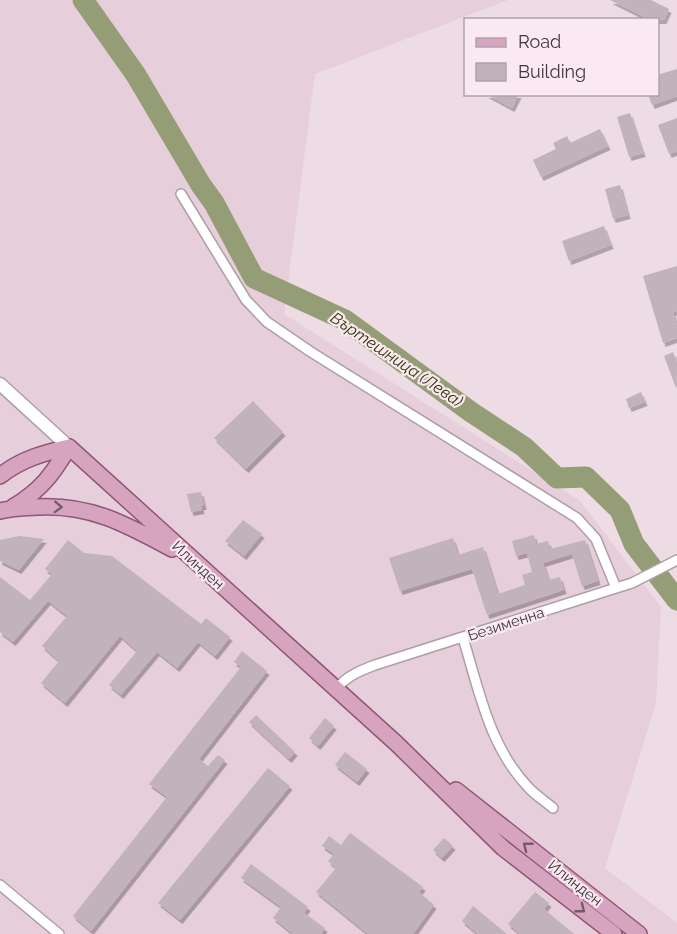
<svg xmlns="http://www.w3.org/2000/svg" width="677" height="934" viewBox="0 0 677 934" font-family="Raleway,sans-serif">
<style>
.built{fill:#e6ceda}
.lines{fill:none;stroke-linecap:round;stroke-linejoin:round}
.river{stroke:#959d76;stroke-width:21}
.building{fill:#c2b2ba;filter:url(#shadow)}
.minor-casing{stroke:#ae9fa6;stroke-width:12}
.tertiary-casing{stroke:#ae9fa6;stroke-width:15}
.primary-casing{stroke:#905676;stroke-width:18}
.minor{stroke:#fff;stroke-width:9}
.tertiary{stroke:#fff;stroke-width:12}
.primary{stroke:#d7a4c0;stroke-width:15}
.oneway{stroke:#745d6a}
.labels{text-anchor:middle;stroke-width:4.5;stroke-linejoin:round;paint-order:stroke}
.street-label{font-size:15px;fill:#3e373b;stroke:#fae9f1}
.water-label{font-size:16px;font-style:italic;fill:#2f3604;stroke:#fae9f1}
</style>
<defs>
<filter id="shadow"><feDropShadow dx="2.5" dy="4" stdDeviation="0" flood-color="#0004"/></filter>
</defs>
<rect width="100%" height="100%" fill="#eddce4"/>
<path class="built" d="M 0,0 L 508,0 L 315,74 L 284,314 L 580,501 L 661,607 L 656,703 L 605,868 L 677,923 L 677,934 L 0,934 Z"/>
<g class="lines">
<path class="river" d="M 83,0 L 136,75 L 201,185 L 214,203 L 254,278 L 345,320 L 471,412 L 524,447 L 557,478 L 586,477 L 620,510 L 634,544 L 677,600"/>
</g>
<path class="building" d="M 610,0 L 651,0 L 669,9 L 664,20 L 650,20 Z
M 677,69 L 677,96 L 652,105 L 648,94 L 657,94 L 657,75 Z
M 486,94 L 519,94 L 512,108 Z
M 630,113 L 643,153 L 629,157 L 617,117 Z
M 677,118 L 677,151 L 669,154 L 658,125 Z
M 600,129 L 608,146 L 541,177 L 533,160 L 556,149 L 553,143 L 567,136 L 570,143 Z
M 620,185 L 628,215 L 613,219 L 605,189 Z
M 604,226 L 611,245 L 569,261 L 562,241 Z
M 677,266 L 677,311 L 673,312 L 677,326 L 677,338 L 663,343 L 643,276 Z
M 673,352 L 677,363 L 676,388 L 664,356 Z
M 641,392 L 645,402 L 629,408 L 626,399 Z
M 253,401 L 283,432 L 246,469 L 214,438 Z
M 201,492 L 204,506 L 201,506 L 202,510 L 191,512 L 187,494 Z
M 243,520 L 262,534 L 244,556 L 225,541 Z
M 534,535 L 536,544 L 548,541 L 550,549 L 585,540 L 598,581 L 582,586 L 572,554 L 543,563 L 549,580 L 560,577 L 564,590 L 487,615 L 472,569 L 400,591 L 389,558 L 453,538 L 458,555 L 483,547 L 498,594 L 525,585 L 522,575 L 532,572 L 527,553 L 516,556 L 512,541 Z
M 20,536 L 44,539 L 19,570 L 0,561 L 0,540 Z
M 68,540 L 84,553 L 112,556 L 201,624 L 206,618 L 230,637 L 215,656 L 198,642 L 177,668 L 157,652 L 121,695 L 109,685 L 137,651 L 120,636 L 65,703 L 41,683 L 59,661 L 42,646 L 67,616 L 48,601 L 13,642 L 0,632 L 0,577 L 30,600 L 52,574 L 45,569 Z
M 242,651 L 267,671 L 199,759 L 208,766 L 218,755 L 225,760 L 91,931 L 73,916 L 167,797 L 149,784 L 241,667 L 234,662 Z
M 256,715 L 295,752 L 289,759 L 249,722 Z
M 325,718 L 334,726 L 318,746 L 309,738 Z
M 345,752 L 367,769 L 357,782 L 335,765 Z
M 268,768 L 290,786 L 180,920 L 158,903 Z
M 350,833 L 423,887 L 419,892 L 434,905 L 413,934 L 368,934 L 316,892 L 336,868 L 328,861 L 334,854 L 322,846 L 329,836 L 341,845 Z
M 444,838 L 453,846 L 442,858 L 433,850 Z
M 251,864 L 308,907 L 304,913 L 325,928 L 321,934 L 293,934 L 273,918 L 281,907 L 241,878 Z
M 535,892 L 549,903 L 544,909 L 574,934 L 520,934 L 508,924 Z
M 473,906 L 507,934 L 478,934 L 462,921 Z"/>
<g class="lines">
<g class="minor-casing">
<path id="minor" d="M 181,194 L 246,300 L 267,322 L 311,352 L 577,518 L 596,539 L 616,588
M 463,638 C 479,690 489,746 528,787 C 535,795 545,801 553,808
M 336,689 C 347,676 359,671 375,665 L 616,588 L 632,583 L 677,560
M 0,885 L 59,934"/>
</g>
<g class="tertiary-casing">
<path id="tertiary" d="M 0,384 L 69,447"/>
</g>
<g class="primary-casing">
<path id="primary" d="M 69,447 L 397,744 L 503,848 L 614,934
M 0,476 C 21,459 44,453 69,447
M 13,507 C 41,490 52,475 69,447
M 0,511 C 12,508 24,508 37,507 C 90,504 126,524 172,549
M 456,790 L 639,934"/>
</g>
<use href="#minor" class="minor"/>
<use href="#tertiary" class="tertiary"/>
<use href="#primary" class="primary"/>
</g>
<defs><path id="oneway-chevron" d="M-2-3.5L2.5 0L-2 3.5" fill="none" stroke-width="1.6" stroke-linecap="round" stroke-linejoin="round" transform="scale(1.5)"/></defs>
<g class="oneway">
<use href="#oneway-chevron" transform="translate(58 507) rotate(2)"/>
<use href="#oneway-chevron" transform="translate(527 846) rotate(-142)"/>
<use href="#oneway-chevron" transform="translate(581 909) rotate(38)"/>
</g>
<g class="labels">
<g class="street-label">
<text transform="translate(198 565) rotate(42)" y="5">Илинден</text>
<text transform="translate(506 624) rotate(-18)" y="5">Безименна</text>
<text transform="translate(575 883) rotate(38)" y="5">Илинден</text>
</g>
<g class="water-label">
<text transform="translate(397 359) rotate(34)" y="6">Въртешница (Лева)</text>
</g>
</g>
<rect x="464" y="18" width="195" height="78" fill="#fae9f1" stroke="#afa2a8" stroke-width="1.5"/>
<rect x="476" y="38" width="30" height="9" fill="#d7a4c0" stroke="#afa2a8" stroke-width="1.5"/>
<text x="518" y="48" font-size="18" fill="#3e373b">Road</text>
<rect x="476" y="63" width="30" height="18" fill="#c2b2ba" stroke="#afa2a8" stroke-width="1.5"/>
<text x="518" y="78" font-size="18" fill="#3e373b">Building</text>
</svg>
